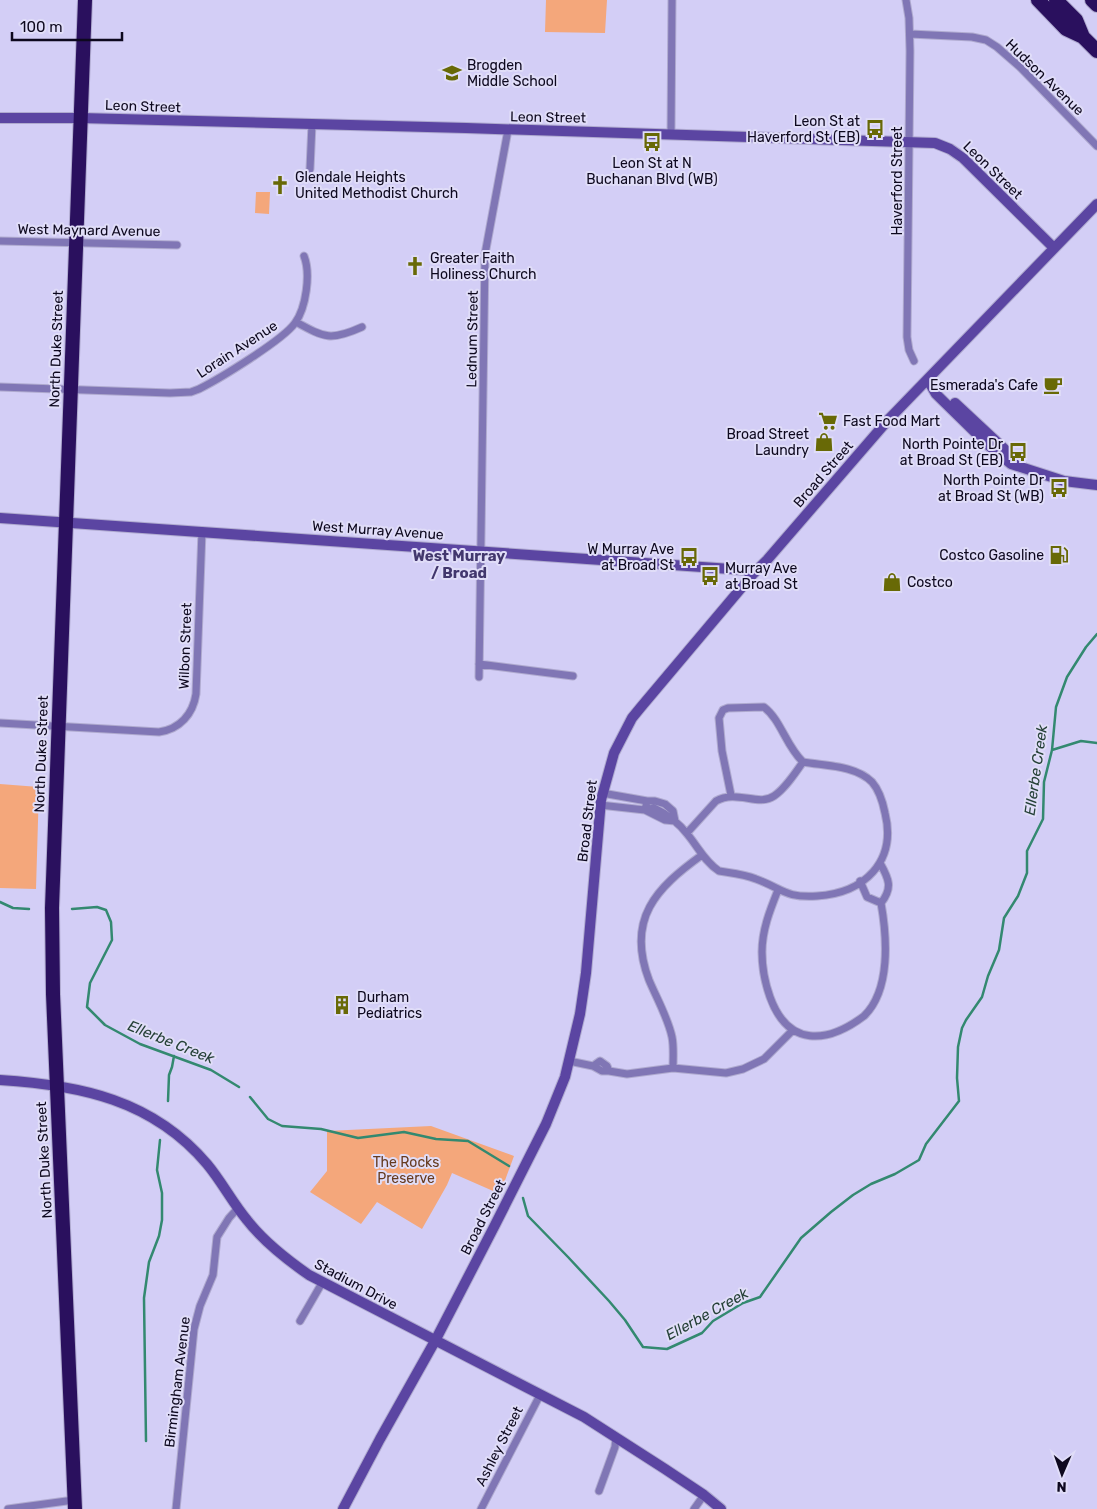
<svg xmlns="http://www.w3.org/2000/svg" width="1097" height="1509" viewBox="0 0 1097 1509" font-family="Rubik,sans-serif">
<style>
.green{fill:#f4a77b}
.lines{fill:none;stroke-linecap:round;stroke-linejoin:round}
.stream{stroke:#338970;stroke-width:2.5}
.street-casing{stroke:#afaacf;stroke-width:9}
.secondary-casing{stroke:#afaacf;stroke-width:12}
.highway-casing{stroke:#afaacf;stroke-width:16}
.street{stroke:#8076b5;stroke-width:7}
.secondary{stroke:#5b45a2;stroke-width:10}
.highway{stroke:#2a105e;stroke-width:14}
.labels{text-anchor:middle;stroke-width:4;stroke-linejoin:round;paint-order:stroke}
.poi-label{font-size:14px;fill:#0d081e;stroke:#e0ddf8;text-anchor:start}
.street-label{font-size:14px;fill:#0d081e;stroke:#e0ddf8}
.park-label{font-size:14px;fill:#653a1f;stroke:#e0ddf8}
.neighbourhood-label{font-size:15px;font-weight:bold;fill:#42376d;stroke:#e0ddf8}
.water-label{font-size:15px;font-style:italic;fill:#264138;stroke:#e0ddf8}
</style>
<rect width="100%" height="100%" fill="#d3cef6"/>
<path class="green" d="M 546,0 L 607,0 L 605,33 L 545,32 Z
M 256,192 L 270,192 L 269,214 L 255,213 Z
M 0,784 L 39,787 L 36,889 L 0,888 Z
M 431,1126 L 514,1156 L 500,1194 L 452,1173 L 447,1185 L 422,1229 L 377,1202 L 361,1224 L 310,1192 L 327,1171 L 327,1131 Z"/>
<g class="lines">
<path class="stream" d="M 1052,750 L 1081,741 L 1097,743
M 0,902 L 13,908 L 29,909
M 72,909 L 97,907 L 106,910 L 111,922 L 112,940 L 90,983 L 87,1007 L 105,1025 L 140,1044 L 211,1070 L 239,1087
M 250,1097 L 268,1119 L 282,1126 L 321,1129 L 358,1138 L 404,1132 L 436,1139 L 468,1141 L 509,1166
M 168,1101 L 169,1075 L 172,1067 L 174,1056
M 523,1198 L 528,1216 L 568,1257 L 609,1301 L 625,1320 L 643,1347 L 667,1349 L 702,1333 L 713,1321 L 743,1303 L 760,1297 L 801,1238 L 831,1212 L 853,1195 L 871,1184 L 895,1174 L 919,1160 L 926,1144 L 959,1101 L 957,1078 L 958,1047 L 962,1028 L 966,1020 L 982,997 L 988,976 L 999,950 L 1004,918 L 1018,896 L 1027,873 L 1027,851 L 1043,819 L 1044,782 L 1052,750 L 1056,707 L 1067,677 L 1086,647 L 1097,634
M 146,1441 L 144,1298 L 149,1262 L 159,1236 L 162,1220 L 162,1193 L 157,1170 L 160,1140"/>
<g class="street-casing">
<path id="street" d="M 906,0 L 909,18 L 910,51 L 907,337 L 909,350 L 914,361
M 910,34 L 972,37 L 986,40 L 997,47 L 1021,68 L 1097,146
M 671,134 L 672,0
M 310,169 L 312,124
M 0,241 L 177,245
M 296,322 C 325,338 331,341 362,327
M 0,387 L 170,393 L 191,392 L 199,389 C 219,379 283,340 295,323 C 306,308 311,274 304,256
M 479,664 L 573,676
M 479,677 L 485,254 L 508,130
M 0,723 L 159,732 C 180,729 193,714 196,694 L 202,531
M 602,793 L 647,801 L 655,801 L 665,804 L 673,811 L 675,821
M 731,795 L 722,751 L 719,718 L 723,710 L 728,708 L 764,707 C 781,720 786,746 803,762
M 647,801 L 645,810 L 654,808 C 667,814 679,823 688,835 C 698,847 705,862 719,871 C 731,873 744,874 756,879 C 783,889 785,898 817,896 C 864,893 897,862 885,813 C 883,803 879,790 872,782 C 855,765 825,766 803,762 C 795,773 786,788 774,796 C 758,807 737,789 716,801 L 687,833
M 600,805 L 645,810 L 665,820 L 675,821
M 860,881 L 867,897 L 881,903
M 778,890 C 770,910 762,930 762,952 C 762,967 765,983 770,997 C 788,1047 827,1044 864,1016 C 891,990 887,937 881,903 C 893,888 889,879 880,863
M 569,1061 L 593,1066 L 602,1071 L 609,1071 L 627,1074 L 673,1068 L 726,1073 L 743,1069 L 764,1059 L 793,1030
M 593,1066 L 600,1061 L 607,1066 L 609,1071
M 673,1068 C 673,1058 674,1047 672,1037 C 668,1018 657,999 649,980 C 626,919 656,888 702,855
M 300,1321 L 322,1283
M 599,1491 L 615,1447 L 616,1437
M 8,1509 L 74,1500
M 176,1509 L 194,1329 L 200,1306 L 213,1275 L 217,1237 L 229,1218 L 238,1208
M 481,1509 L 540,1395
M 694,1509 L 704,1495"/>
</g>
<g class="secondary-casing">
<path id="secondary" d="M 0,118 L 80,118 L 466,128 L 935,143 L 950,149 L 963,158 L 1054,248
M 928,380 L 936,394 L 988,445 L 1011,464 L 1064,481 L 1097,485
M 955,403 L 1014,458
M 0,518 L 745,570 L 753,574
M 0,1080 C 80,1085 153,1100 207,1164 C 222,1182 232,1202 247,1220 C 264,1242 286,1259 309,1275 L 584,1417 L 665,1469 L 704,1495 L 721,1509
M 343,1509 L 380,1439 L 435,1341 L 495,1225 L 546,1124 L 565,1077 L 580,1014 L 586,973 L 601,800 L 614,753 L 632,718 L 641,707 L 753,574 L 767,560 L 888,420 L 1097,204"/>
</g>
<g class="highway-casing">
<path id="highway" d="M 1038,0 L 1066,29 L 1083,37 L 1097,51
M 1056,0 L 1076,20 L 1083,37
M 1092,0 L 1097,5
M 75,1509 L 53,994 L 52,908 L 85,0"/>
</g>
<use href="#street" class="street"/>
<use href="#secondary" class="secondary"/>
<use href="#highway" class="highway"/>
</g>
<defs>
<g id="school-bare" transform="scale(1.5)"><path d="M0-5L7-2L0 1L-7-2ZM-4 1L0 2.5L4 1V4Q0 6-4 4Z" fill="#686906" stroke="#e0ddf8" stroke-width="2.5" paint-order="stroke"/></g>
<g id="bus-bare" transform="scale(1.5)"><path d="M-5-6H5V4H4V6H2V4H-2V6H-4V4H-5ZM-3.5-4V0h7V-4ZM-3.5 1.2v1.5H-2V1.2ZM2 1.2v1.5H3.5V1.2Z" fill="#686906" stroke="#e0ddf8" stroke-width="2.5" paint-order="stroke"/></g>
<g id="church-bare" transform="scale(1.5)"><path d="M-1.2-6h2.4v3.5h3.3v2.4h-3.3V6h-2.4V-.1h-3.3v-2.4h3.3Z" fill="#686906" stroke="#e0ddf8" stroke-width="2.5" paint-order="stroke"/></g>
<g id="cafe-bare" transform="scale(1.5)"><path d="M-5.5-4.5H6V0H3Q3 3.5 0 3.5H-2.5Q-5.5 3.5-5.5 0ZM3-3.2v2h1.7v-2ZM-6 4.5H4V6H-6Z" fill="#686906" stroke="#e0ddf8" stroke-width="2.5" paint-order="stroke"/></g>
<g id="supermarket-bare" transform="scale(1.5)"><path d="M-6-5.5h2.5l.6 2H6L4.5 2H-2.5L-4.4-4H-6ZM-1.5 3.2a1.3 1.3 0 1 0 .1 0ZM3 3.2a1.3 1.3 0 1 0 .1 0Z" fill="#686906" stroke="#e0ddf8" stroke-width="2.5" paint-order="stroke"/></g>
<g id="shop-bare" transform="scale(1.5)"><path d="M-5-2.5h2.3a2.7 3.5 0 0 1 5.4 0H5L5.5 6h-11ZM-1.5-2.5h3a1.5 2.3 0 0 0-3 0Z" fill="#686906" stroke="#e0ddf8" stroke-width="2.5" paint-order="stroke"/></g>
<g id="fuel-bare" transform="scale(1.5)"><path d="M-5.5-6h7V0h2V4h1.3V-2.5L3-4.5l.8-.8L6-3V5H2.5V1h-1V6h-7ZM-4.2-4.7v3.2H.2V-4.7Z" fill="#686906" stroke="#e0ddf8" stroke-width="2.5" paint-order="stroke"/></g>
<g id="building-bare" transform="scale(1.5)"><path d="M-4-6H4V6H1V3H-1V6H-4ZM-2.5-4.3h1.7v1.8h-1.7ZM.8-4.3h1.7v1.8H.8ZM-2.5-1h1.7V.8h-1.7ZM.8-1h1.7V.8H.8Z" fill="#686906" stroke="#e0ddf8" stroke-width="2.5" paint-order="stroke"/></g>
</defs>
<g fill-rule="evenodd">
<use href="#school-bare" x="452" y="73"/>
<use href="#bus-bare" x="875" y="129"/>
<use href="#bus-bare" x="652" y="142"/>
<use href="#church-bare" x="280" y="185"/>
<use href="#church-bare" x="415" y="266"/>
<use href="#cafe-bare" x="1053" y="385"/>
<use href="#supermarket-bare" x="828" y="421"/>
<use href="#shop-bare" x="824" y="442"/>
<use href="#bus-bare" x="1018" y="452"/>
<use href="#bus-bare" x="1059" y="488"/>
<use href="#fuel-bare" x="1059" y="555"/>
<use href="#bus-bare" x="689" y="557"/>
<use href="#bus-bare" x="710" y="576"/>
<use href="#shop-bare" x="892" y="582"/>
<use href="#building-bare" x="342" y="1005"/>
</g>
<g class="labels">
<g class="poi-label">
<text x="467" y="70">Brogden<tspan x="467" dy="16">Middle School</tspan></text>
<text x="860" y="126" text-anchor="end">Leon St at<tspan x="860" dy="16">Haverford St (EB)</tspan></text>
<text x="652" y="168" text-anchor="middle">Leon St at N<tspan x="652" dy="16">Buchanan Blvd (WB)</tspan></text>
<text x="295" y="182">Glendale Heights<tspan x="295" dy="16">United Methodist Church</tspan></text>
<text x="430" y="263">Greater Faith<tspan x="430" dy="16">Holiness Church</tspan></text>
<text x="1038" y="390" text-anchor="end">Esmerada's Cafe</text>
<text x="843" y="426">Fast Food Mart</text>
<text x="809" y="439" text-anchor="end">Broad Street<tspan x="809" dy="16">Laundry</tspan></text>
<text x="1003" y="449" text-anchor="end">North Pointe Dr<tspan x="1003" dy="16">at Broad St (EB)</tspan></text>
<text x="1044" y="485" text-anchor="end">North Pointe Dr<tspan x="1044" dy="16">at Broad St (WB)</tspan></text>
<text x="674" y="554" text-anchor="end">W Murray Ave<tspan x="674" dy="16">at Broad St</tspan></text>
<text x="1044" y="560" text-anchor="end">Costco Gasoline</text>
<text x="725" y="573">Murray Ave<tspan x="725" dy="16">at Broad St</tspan></text>
<text x="907" y="587">Costco</text>
<text x="357" y="1002">Durham<tspan x="357" dy="16">Pediatrics</tspan></text>
</g>
<g class="street-label">
<text transform="translate(1045 77) rotate(44)" y="5">Hudson Avenue</text>
<text transform="translate(143 106) rotate(2)" y="5">Leon Street</text>
<text transform="translate(548 117) rotate(1)" y="5">Leon Street</text>
<text transform="translate(993 170) rotate(44)" y="5">Leon Street</text>
<text transform="translate(897 181) rotate(-90)" y="5">Haverford Street</text>
<text transform="translate(89 230) rotate(1)" y="5">West Maynard Avenue</text>
<text transform="translate(472 339) rotate(-89)" y="5">Lednum Street</text>
<text transform="translate(56 349) rotate(-88)" y="5">North Duke Street</text>
<text transform="translate(237 349) rotate(-33)" y="5">Lorain Avenue</text>
<text transform="translate(823 474) rotate(-49)" y="5">Broad Street</text>
<text transform="translate(378 530) rotate(4)" y="5">West Murray Avenue</text>
<text transform="translate(185 646) rotate(-88)" y="5">Wilbon Street</text>
<text transform="translate(41 754) rotate(-88)" y="5">North Duke Street</text>
<text transform="translate(587 821) rotate(-83)" y="5">Broad Street</text>
<text transform="translate(44 1160) rotate(-93)" y="5">North Duke Street</text>
<text transform="translate(483 1217) rotate(-63)" y="5">Broad Street</text>
<text transform="translate(356 1284) rotate(28)" y="5">Stadium Drive</text>
<text transform="translate(177 1382) rotate(-83)" y="5">Birmingham Avenue</text>
<text transform="translate(499 1446) rotate(-63)" y="5">Ashley Street</text>
</g>
<g class="park-label">
<text x="406" y="1167">The Rocks<tspan x="406" dy="16">Preserve</tspan></text>
</g>
<g class="neighbourhood-label">
<text x="459" y="561">West Murray<tspan x="459" dy="17">/ Broad</tspan></text>
</g>
<g class="water-label">
<text transform="translate(1036 770) rotate(-82)" y="5">Ellerbe Creek</text>
<text transform="translate(171 1042) rotate(22)" y="5">Ellerbe Creek</text>
<text transform="translate(707 1314) rotate(-29)" y="5">Ellerbe Creek</text>
</g>
</g>
<g transform="translate(1062 1474) rotate(182)" stroke="#e0ddf8" stroke-width="4" paint-order="stroke">
<path d="M0-4L9 19L0 12L-9 19Z" fill="#0d081e"/>
<text y="-8" font-size="14" font-weight="bold" text-anchor="middle" fill="#0d081e">N</text>
</g>
<path d="M12 32v8h110v-8" fill="none" stroke="#0d081e" stroke-width="2.5"/>
<text x="20" y="32" font-size="15" fill="#0d081e" stroke="#e0ddf8" stroke-width="4" paint-order="stroke">100 m</text>
</svg>
